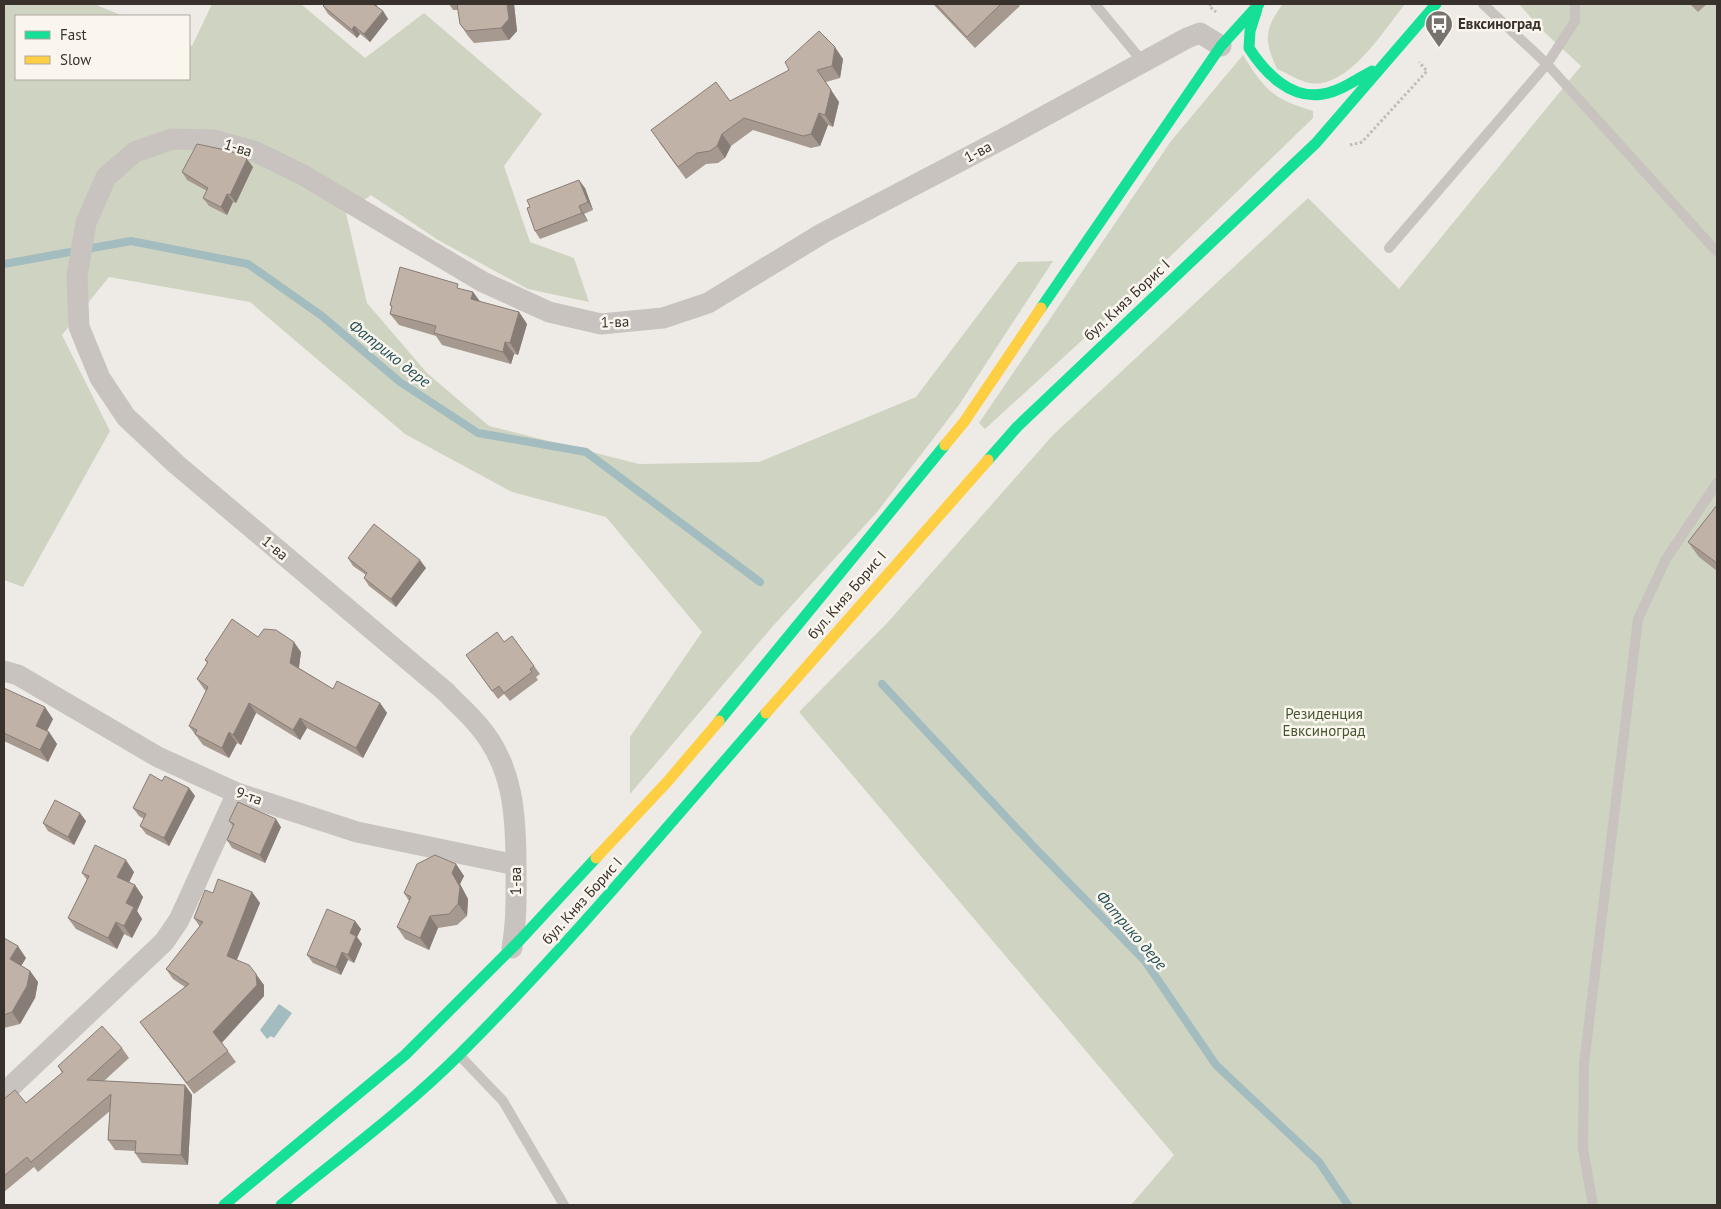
<svg xmlns="http://www.w3.org/2000/svg" width="1721" height="1209" viewBox="0 0 1721 1209" font-family="'PT Sans',sans-serif">
<style>
.green{fill:#ced4c1}
.water{fill:#a2bcbf}
.lines{fill:none;stroke-linecap:round;stroke-linejoin:round}
.stream{stroke:#a2bcbf;stroke-width:8}
.path{stroke:#c1bcb6;stroke-width:3;stroke-dasharray:2.5 2.5;stroke-linecap:butt}
.lane{stroke:#c8c3be;stroke-width:10}
.street{stroke:#c8c3be;stroke-width:21}
.fast{stroke:#16e098;stroke-width:11}
.slow{stroke:#ffcf43;stroke-width:11}
.wall{fill:#a69990}
.shaded-wall{fill:#877d76}
.building{fill:#c1b2a8;stroke:#877d76}
.labels{text-anchor:middle;stroke-width:5;stroke-linejoin:round;paint-order:stroke}
.poi-label{font-size:15px;font-weight:bold;fill:#39312c;stroke:#faf6ee;text-anchor:start}
.street-label{font-size:15px;fill:#39312c;stroke:#faf6ee}
.park-label{font-size:15px;fill:#455631;stroke:#faf6ee}
.water-label{font-size:16px;font-style:italic;fill:#245058;stroke:#faf6ee}
</style>
<rect width="100%" height="100%" fill="#eeebe6"/>
<path class="green" d="M 4,4 L 94,4 L 123,16 L 16,16 L 16,79 L 189,79 L 189,45 L 192,46 L 212,4 L 301,4 L 365,58 L 424,13 L 542,114 L 504,166 L 530,242 L 574,258 L 589,302 L 528,289 L 438,240 L 371,195 L 346,213 L 367,303 L 427,373 L 489,426 L 639,464 L 759,462 L 916,397 L 1018,262 L 1053,261 L 959,405 L 877,512 L 773,626 L 630,794 L 630,737 L 702,632 L 606,517 L 512,492 L 405,434 L 250,302 L 109,277 L 62,335 L 110,431 L 23,587 L 4,580 Z
M 1283,4 L 1405,4 C 1384,30 1348,90 1309,83 C 1299,81 1287,73 1277,69 C 1264,41 1264,29 1283,4 Z
M 1519,4 L 1717,4 L 1717,1205 L 1131,1205 L 1174,1155 L 799,712 L 889,621 L 1053,435 L 1308,198 L 1399,289 L 1581,66 L 1542,30 Z
M 1243,55 C 1265,90 1272,99 1313,111 L 1313,118 L 1114,311 L 985,429 L 979,423 L 1171,141 Z"/>
<path class="water" d="M 279,1004 L 292,1013 L 274,1038 L 271,1036 L 267,1039 L 260,1030 Z"/>
<g class="lines">
<path class="stream" d="M 4,264 L 131,241 L 248,264 L 322,316 L 400,382 L 478,433 L 586,452 L 760,582
M 882,684 L 1035,848 L 1145,961 L 1216,1065 L 1319,1162 L 1348,1205"/>
<path class="path" d="M 1211,4 L 1209,6 L 1216,12
M 1350,145 L 1362,142 L 1427,71 L 1419,62"/>
<path class="lane" d="M 1095,4 L 1142,61
M 1483,4 L 1547,64 L 1717,252
M 1389,248 L 1547,64 L 1575,21 L 1575,4
M 460,1056 L 503,1101 L 564,1205
M 1593,1205 L 1583,1149 L 1584,1064 L 1638,619 L 1666,559 L 1717,483"/>
<path class="street" d="M 4,671 L 18,675 L 158,757 L 237,793 L 357,832 L 516,865
M 512,948 C 517,920 516,893 516,865 C 516,814 513,765 478,725 C 468,713 456,703 446,692 L 176,464 L 126,417 L 100,378 L 79,327 L 77,276 L 86,223 L 106,177 L 135,152 L 172,139 L 214,140 L 254,151 L 303,175 L 483,282 L 549,312 L 601,324 L 663,318 L 708,303 L 823,233 L 1012,134 L 1187,38 L 1200,33 L 1221,46
M 4,1093 L 164,942 L 179,920 L 237,793"/>
<path class="fast" d="M 1257,9 L 1250,31 L 1249,48 C 1265,73 1291,100 1323,94 C 1341,91 1357,79 1372,71
M 1041,308 L 1221,46 L 1259,4
M 988,460 L 1017,427 L 1316,143 L 1436,4
M 719,721 L 945,445
M 224,1205 L 405,1055 L 521,939 L 596,858
M 281,1205 C 341,1156 405,1109 460,1054 C 568,946 666,828 766,713"/>
<path class="slow" d="M 945,445 L 964,422 L 1041,308
M 766,713 L 988,460
M 596,858 L 668,781 L 719,721"/>
</g>
<path class="wall" d="M 325,4 L 377,4 L 377,7 L 383,11 L 388,19 L 370,42 L 360,34 L 357,38 L 328,14 L 323,6 Z
M 449,4 L 514,4 L 517,31 L 509,40 L 474,43 L 468,36 L 460,24 L 458,10 L 453,10 Z
M 933,4 L 1018,4 L 1020,6 L 975,48 Z
M 1690,4 L 1707,4 L 1698,12 Z
M 843,59 L 840,78 L 826,82 L 839,102 L 833,127 L 828,125 L 820,146 L 811,148 L 753,130 L 731,146 L 725,158 L 718,163 L 706,164 L 686,179 L 659,142 Z
M 253,167 L 236,203 L 233,202 L 227,215 L 209,206 L 203,198 L 207,191 L 187,180 L 182,172 Z
M 585,188 L 593,210 L 584,214 L 588,221 L 540,239 L 535,231 Z
M 462,289 L 473,292 L 480,302 L 519,312 L 527,324 L 518,355 L 514,354 L 511,364 L 442,345 L 436,336 L 399,325 L 390,314 L 392,308 L 390,305 Z
M 1717,505 L 1717,571 L 1699,557 L 1688,542 Z
M 348,558 L 426,568 L 396,607 L 369,586 L 364,578 L 366,575 L 353,566 Z
M 512,636 L 540,674 L 536,677 L 538,680 L 510,701 L 504,694 L 498,699 L 466,655 L 504,642 Z
M 258,637 L 301,652 L 299,668 L 333,689 L 380,703 L 387,713 L 363,758 L 307,728 L 300,740 L 256,713 L 241,745 L 237,743 L 229,758 L 203,745 L 189,726 L 206,691 L 204,689 L 197,679 L 207,663 L 205,660 Z
M 4,688 L 53,719 L 47,731 L 49,732 L 57,744 L 48,762 L 4,741 Z
M 162,781 L 189,788 L 195,796 L 169,846 L 146,834 L 140,826 L 144,819 L 139,816 L 133,808 Z
M 86,821 L 74,845 L 48,831 L 43,823 Z
M 229,821 L 281,827 L 265,863 L 232,848 L 227,840 L 233,826 Z
M 456,864 L 464,876 L 460,884 L 468,899 L 467,916 L 457,925 L 438,928 L 429,950 L 405,939 L 397,927 L 409,901 L 404,893 Z
M 134,872 L 129,882 L 135,885 L 143,897 L 137,911 L 142,919 L 132,938 L 124,934 L 117,949 L 76,929 L 68,918 L 87,880 L 82,873 Z
M 252,892 L 260,903 L 237,960 L 264,985 L 264,996 L 222,1043 L 236,1062 L 194,1094 L 140,1022 L 185,987 L 173,979 L 166,969 L 200,927 L 194,918 L 213,893 Z
M 355,921 L 361,929 L 357,937 L 362,944 L 354,963 L 348,960 L 341,975 L 313,963 L 307,955 Z
M 4,938 L 26,958 L 21,966 L 30,971 L 38,982 L 35,998 L 20,1024 L 4,1028 Z
M 122,1048 L 129,1058 L 104,1081 L 185,1085 L 192,1095 L 188,1165 L 142,1163 L 135,1153 L 136,1151 L 115,1150 L 108,1140 L 110,1111 L 38,1172 L 34,1167 L 4,1192 L 4,1099 L 26,1103 L 62,1073 L 58,1066 Z"/>
<path class="shaded-wall" d="M 507,4 L 514,4 L 517,31 L 509,40 L 501,28 Z
M 383,11 L 388,19 L 370,42 L 364,34 Z
M 354,26 L 360,34 L 357,38 L 352,30 Z
M 835,47 L 843,59 L 840,78 L 832,66 Z
M 817,70 L 839,102 L 833,127 L 825,115 Z
M 819,113 L 828,125 L 820,146 L 811,134 Z
M 722,134 L 731,146 L 725,158 L 717,146 Z
M 247,159 L 253,167 L 236,203 L 230,195 Z
M 579,180 L 585,188 L 593,210 L 588,202 Z
M 227,194 L 233,202 L 227,215 L 221,207 Z
M 579,206 L 584,214 L 588,221 L 582,213 Z
M 473,292 L 482,304 L 471,299 Z
M 519,312 L 527,324 L 518,355 L 510,343 Z
M 505,342 L 514,354 L 511,364 L 503,352 Z
M 420,560 L 426,568 L 396,607 L 391,599 Z
M 294,642 L 301,652 L 298,673 L 290,663 Z
M 249,703 L 256,713 L 241,745 L 233,735 Z
M 380,703 L 387,713 L 363,758 L 356,748 Z
M 45,707 L 53,719 L 44,737 L 36,726 Z
M 300,718 L 307,728 L 300,740 L 293,730 Z
M 49,732 L 57,744 L 48,762 L 40,750 Z
M 229,732 L 237,743 L 229,758 L 222,748 Z
M 189,788 L 195,796 L 169,846 L 164,838 Z
M 80,813 L 86,821 L 74,845 L 68,837 Z
M 276,819 L 281,827 L 265,863 L 260,855 Z
M 126,860 L 134,872 L 126,889 L 117,877 Z
M 456,864 L 464,876 L 460,884 L 468,899 L 467,916 L 458,904 L 452,873 Z
M 135,885 L 143,897 L 137,911 L 142,919 L 132,938 L 124,926 L 126,903 Z
M 252,892 L 260,903 L 234,966 L 227,956 Z
M 430,916 L 438,928 L 429,950 L 420,938 Z
M 355,921 L 361,929 L 357,937 L 362,944 L 354,963 L 348,955 L 350,933 Z
M 116,922 L 124,934 L 117,949 L 108,938 Z
M 18,946 L 26,958 L 18,971 L 10,959 Z
M 342,952 L 348,960 L 341,975 L 336,967 Z
M 30,971 L 38,982 L 35,998 L 20,1024 L 12,1012 Z
M 256,974 L 264,985 L 264,996 L 221,1043 L 213,1032 Z
M 185,1085 L 192,1095 L 188,1165 L 181,1155 Z"/>
<path class="building" d="M 325,4 L 373,4 L 383,11 L 364,34 L 354,26 L 352,30 L 323,6 Z
M 457,4 L 507,4 L 509,19 L 501,28 L 466,31 L 460,24 Z
M 936,4 L 1001,4 L 967,37 Z
M 819,31 L 835,47 L 832,66 L 817,70 L 831,90 L 825,115 L 819,113 L 811,134 L 803,136 L 744,118 L 722,134 L 717,146 L 710,151 L 697,153 L 678,167 L 651,130 L 716,82 L 730,101 L 789,70 L 785,62 Z
M 197,144 L 230,151 L 247,159 L 230,195 L 227,194 L 221,207 L 203,198 L 208,188 L 182,172 Z
M 579,180 L 588,202 L 579,206 L 582,213 L 535,231 L 527,208 L 530,207 L 527,200 Z
M 400,267 L 458,284 L 457,288 L 473,292 L 471,299 L 519,312 L 510,343 L 505,342 L 503,352 L 434,333 L 436,326 L 390,314 L 392,306 L 390,305 Z
M 1717,505 L 1717,563 L 1688,542 Z
M 374,524 L 420,560 L 391,599 L 364,578 L 367,573 L 348,558 Z
M 232,619 L 258,637 L 264,629 L 276,630 L 294,642 L 290,663 L 333,689 L 337,681 L 380,703 L 356,748 L 300,718 L 293,730 L 249,703 L 233,735 L 229,732 L 222,748 L 195,734 L 197,730 L 189,726 L 208,687 L 197,679 L 208,662 L 205,660 Z
M 497,632 L 504,642 L 512,636 L 534,666 L 530,669 L 532,672 L 504,693 L 499,686 L 492,691 L 466,655 Z
M 4,688 L 45,707 L 36,726 L 49,732 L 40,750 L 4,733 Z
M 150,774 L 162,781 L 165,776 L 189,788 L 164,838 L 140,826 L 146,814 L 133,808 Z
M 55,800 L 80,813 L 68,837 L 43,823 Z
M 238,802 L 276,819 L 260,855 L 227,840 L 234,824 L 229,821 Z
M 95,845 L 126,860 L 117,877 L 135,885 L 126,903 L 134,907 L 124,926 L 116,922 L 108,938 L 68,918 L 89,876 L 82,873 Z
M 435,855 L 456,864 L 452,873 L 460,887 L 458,904 L 449,914 L 430,916 L 420,938 L 397,927 L 411,897 L 404,893 L 417,864 Z
M 218,879 L 252,892 L 227,956 L 249,965 L 256,974 L 257,985 L 213,1032 L 228,1051 L 187,1083 L 140,1022 L 189,984 L 166,969 L 203,922 L 194,918 L 205,890 L 213,893 Z
M 327,909 L 355,921 L 350,933 L 356,936 L 348,955 L 342,952 L 336,967 L 307,955 Z
M 4,938 L 18,946 L 10,959 L 30,971 L 27,986 L 12,1012 L 4,1015 Z
M 102,1026 L 122,1048 L 87,1080 L 185,1085 L 181,1155 L 135,1153 L 136,1141 L 108,1140 L 111,1094 L 31,1162 L 27,1157 L 4,1176 L 4,1099 L 15,1090 L 26,1103 L 63,1072 L 58,1066 Z"/>
<defs>
<g id="bus-pin" transform="scale(1.4375)"><path d="M0 17L-7.5 6A9.5 9.5 0 1 1 7.5 6Z" fill="#78726d" stroke="#faf6ee"/><path d="M-5-6H5V4H4V6H2V4H-2V6H-4V4H-5ZM-3.5-4V0h7V-4ZM-3.5 1.2v1.5H-2V1.2ZM2 1.2v1.5H3.5V1.2Z" fill="#fff"/></g>
</defs>
<g fill-rule="evenodd">
<use href="#bus-pin" x="1439" y="24"/>
</g>
<g class="labels">
<g class="poi-label">
<text x="1458" y="29">Евксиноград</text>
</g>
<g class="street-label">
<text transform="translate(238 148) rotate(17)" y="5">1-ва</text>
<text transform="translate(978 152) rotate(-28)" y="5">1-ва</text>
<text transform="translate(1127 300) rotate(-43)" y="5">бул. Княз Борис I</text>
<text transform="translate(615 322) rotate(-2)" y="5">1-ва</text>
<text transform="translate(275 548) rotate(40)" y="5">1-ва</text>
<text transform="translate(847 595) rotate(-49)" y="5">бул. Княз Борис I</text>
<text transform="translate(249 796) rotate(19)" y="5">9-та</text>
<text transform="translate(516 881) rotate(-90)" y="5">1-ва</text>
<text transform="translate(582 901) rotate(-48)" y="5">бул. Княз Борис I</text>
</g>
<g class="park-label">
<text x="1324" y="719">Резиденция<tspan x="1324" dy="17">Евксиноград</tspan></text>
</g>
<g class="water-label">
<text transform="translate(390 353) rotate(38)" y="6">Фатрико дере</text>
<text transform="translate(1132 930) rotate(49)" y="6">Фатрико дере</text>
</g>
</g>
<rect width="1721" height="1209" fill="none" stroke="#39312c" stroke-width="10"/>
<rect x="15" y="15" width="175" height="65" fill="#faf6ee" stroke="#ada7a0"/>
<rect x="25" y="31" width="25" height="8" fill="#16e098" stroke="#ada7a0"/>
<text x="60" y="40" font-size="15" fill="#39312c">Fast</text>
<rect x="25" y="56" width="25" height="8" fill="#ffcf43" stroke="#ada7a0"/>
<text x="60" y="65" font-size="15" fill="#39312c">Slow</text>
</svg>
